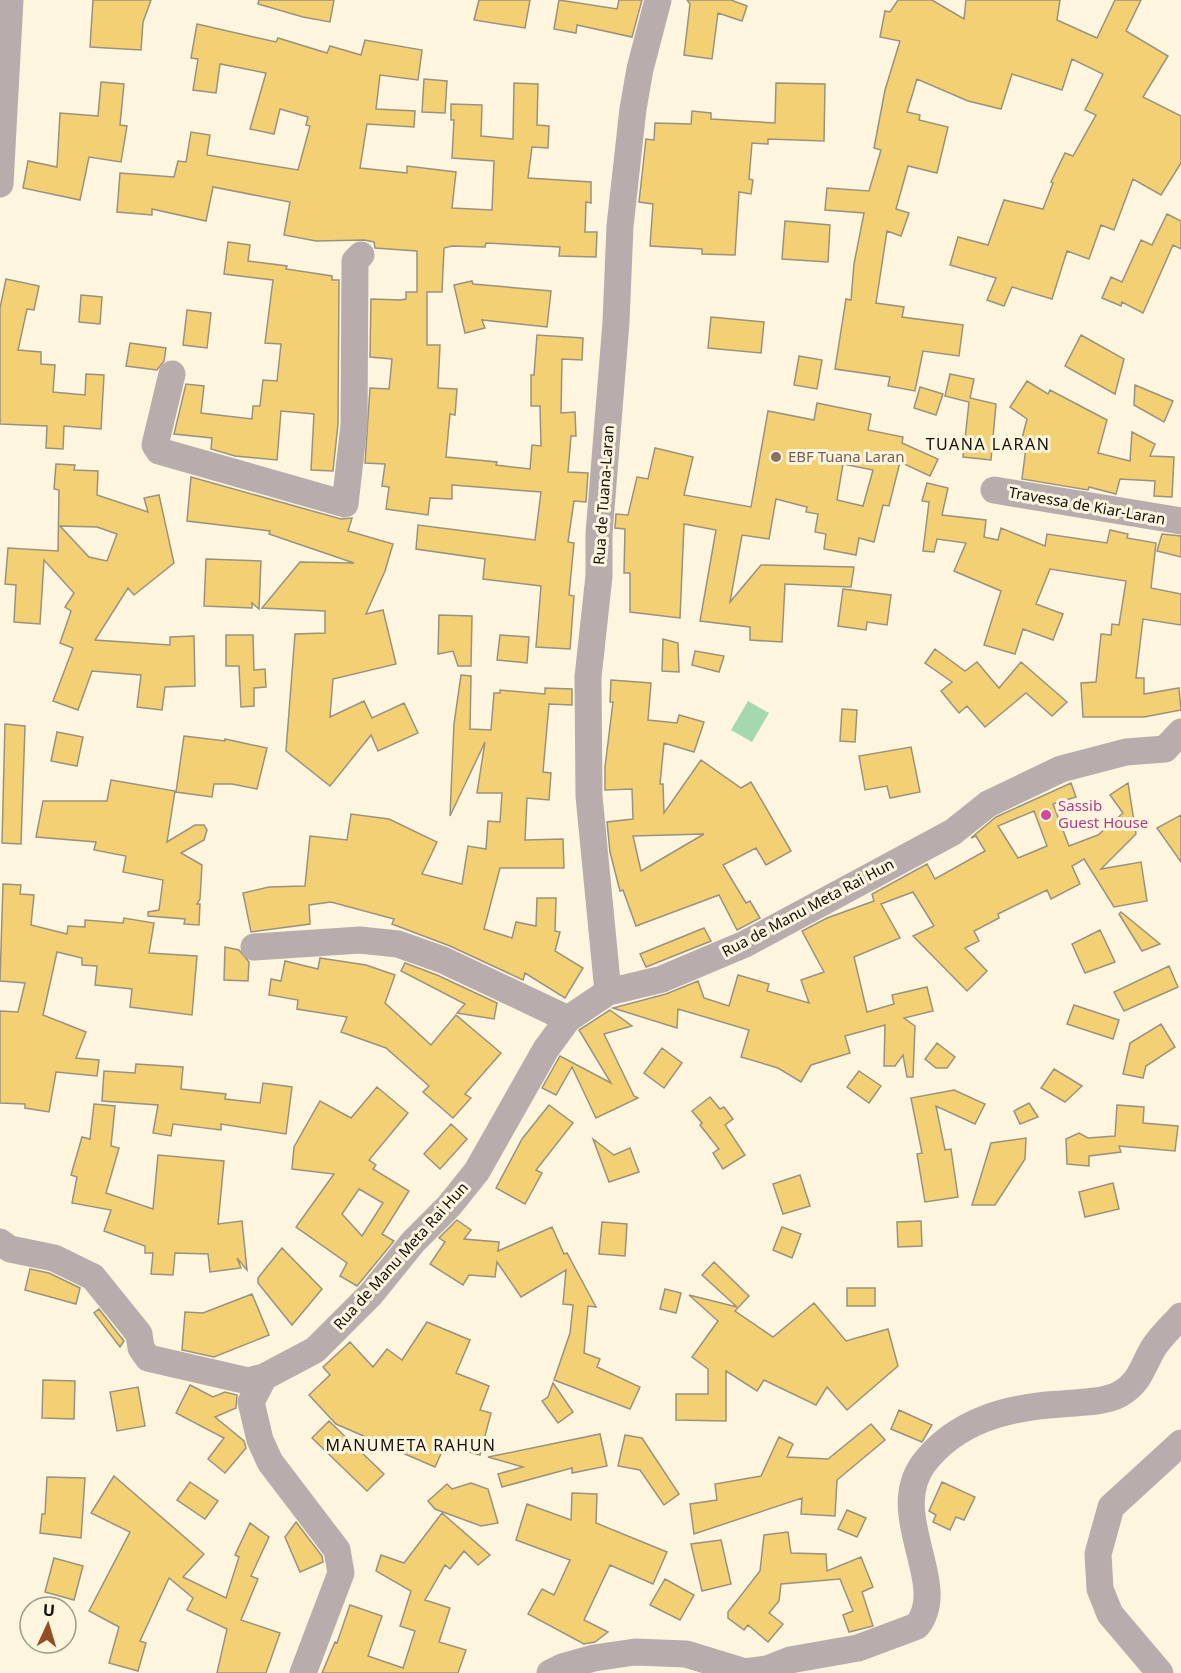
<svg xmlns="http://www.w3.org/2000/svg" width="1181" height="1673" viewBox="0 0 1181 1673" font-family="'Noto Sans',sans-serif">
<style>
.green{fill:#a4d9ae}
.building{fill:#f4d075;stroke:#9b927e;stroke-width:1.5;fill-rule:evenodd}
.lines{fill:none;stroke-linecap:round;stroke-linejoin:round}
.minor{stroke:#b8acac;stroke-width:27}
.education-dot{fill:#8d6e63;stroke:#fef5de;stroke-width:2}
.hotel-dot{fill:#d1479c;stroke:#fef5de;stroke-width:2}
.labels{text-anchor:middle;stroke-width:6;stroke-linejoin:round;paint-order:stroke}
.education-label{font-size:15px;fill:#785e54;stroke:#fef5de;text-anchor:start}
.street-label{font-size:15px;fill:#120f07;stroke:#fef5de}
.hotel-label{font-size:15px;fill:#b23c85;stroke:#fef5de;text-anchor:start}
.neighbourhood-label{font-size:16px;letter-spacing:1.5px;fill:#120f07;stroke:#fef5de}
</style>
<rect width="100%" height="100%" fill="#fef5de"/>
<path class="green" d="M 748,701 L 769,713 L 752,742 L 731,730 Z"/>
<path class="building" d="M 93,0 L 151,0 L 143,22 L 141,50 L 90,47 Z
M 259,0 L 334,0 L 330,22 L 303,17 L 258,4 Z
M 479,0 L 530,0 L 525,28 L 474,20 Z
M 559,0 L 617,9 L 619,0 L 642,0 L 632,37 L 577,25 L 576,33 L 554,29 Z
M 687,0 L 731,0 L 747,6 L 742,21 L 718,13 L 712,59 L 684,55 L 690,4 Z
M 898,0 L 932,0 L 964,19 L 966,0 L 1060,0 L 1057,20 L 1097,38 L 1115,0 L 1141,0 L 1126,31 L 1168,56 L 1143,97 L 1181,116 L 1181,163 L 1161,195 L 1133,179 L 1114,230 L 1101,225 L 1089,259 L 1067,251 L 1052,299 L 1012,287 L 1004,306 L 987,300 L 996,278 L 950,265 L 958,237 L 988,245 L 1004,200 L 1043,209 L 1053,183 L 1051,182 L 1065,153 L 1073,156 L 1096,115 L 1085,110 L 1103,74 L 1072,59 L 1062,90 L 1012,74 L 1001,109 L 968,101 L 917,79 L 907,112 L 920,115 L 919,120 L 948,127 L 937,173 L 908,166 L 896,209 L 909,213 L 901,236 L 887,231 L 876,303 L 904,307 L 902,317 L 963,325 L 959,356 L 923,351 L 915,391 L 888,386 L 890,377 L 835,369 L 846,299 L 851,300 L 854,264 L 864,213 L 825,210 L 827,188 L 869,191 L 881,150 L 874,148 L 885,90 L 900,41 L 880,37 L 885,11 L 890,12 Z
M 197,24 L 276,42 L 278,38 L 327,53 L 330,46 L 361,55 L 365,40 L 422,50 L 418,80 L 380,75 L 376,109 L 415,111 L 414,127 L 367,124 L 360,168 L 407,173 L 407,166 L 456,172 L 452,208 L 492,210 L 494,161 L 452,158 L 454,120 L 451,120 L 451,104 L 482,105 L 481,136 L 513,139 L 514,83 L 538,84 L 537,125 L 549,126 L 548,148 L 532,147 L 528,178 L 591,182 L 591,203 L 586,202 L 585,232 L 597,232 L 596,257 L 559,256 L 560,247 L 486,243 L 485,247 L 452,246 L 444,248 L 442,292 L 427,292 L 427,345 L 440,345 L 438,388 L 457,389 L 455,415 L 450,414 L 446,457 L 497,462 L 496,465 L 530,469 L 532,445 L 541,446 L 540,406 L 531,406 L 531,375 L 534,375 L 537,335 L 583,338 L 582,360 L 562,359 L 561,413 L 575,412 L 576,436 L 571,436 L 568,472 L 588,473 L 586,502 L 574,501 L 568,542 L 574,543 L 569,595 L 574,596 L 570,649 L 536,647 L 541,586 L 483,579 L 485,559 L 416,549 L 418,525 L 535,540 L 541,492 L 452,485 L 452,499 L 430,498 L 428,515 L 386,509 L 389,487 L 382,486 L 385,464 L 365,463 L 370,388 L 389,389 L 392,359 L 370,357 L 371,299 L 400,300 L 406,299 L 406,292 L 417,292 L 417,251 L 375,248 L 374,242 L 364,240 L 316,241 L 284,235 L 290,202 L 213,187 L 206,221 L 152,209 L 152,215 L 117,212 L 120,173 L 174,177 L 178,161 L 186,162 L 191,132 L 210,135 L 207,155 L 298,170 L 310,126 L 306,125 L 308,117 L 280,109 L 274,134 L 250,129 L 266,73 L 220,64 L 216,93 L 193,90 L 198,59 L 191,58 Z
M 424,79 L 447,81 L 445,113 L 422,112 Z
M 101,82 L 124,84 L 120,125 L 127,126 L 121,162 L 89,157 L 80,200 L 23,188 L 28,161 L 57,167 L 60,113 L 98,116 Z
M 776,83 L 825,84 L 824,141 L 768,139 L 768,144 L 752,143 L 749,179 L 753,180 L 751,194 L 739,192 L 735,255 L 702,254 L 702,249 L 650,246 L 653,204 L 639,202 L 646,139 L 654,140 L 655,123 L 691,124 L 692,111 L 711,113 L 711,119 L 775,123 Z
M 1167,214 L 1181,221 L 1181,249 L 1173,245 L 1143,313 L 1122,302 L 1121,306 L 1102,298 L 1111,277 L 1122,282 L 1141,240 L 1152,245 Z
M 785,221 L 830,225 L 828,262 L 782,259 Z
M 228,242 L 250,245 L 248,261 L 287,266 L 286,269 L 332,276 L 332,280 L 339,280 L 338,424 L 333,471 L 311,470 L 314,414 L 281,411 L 277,460 L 235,456 L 211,449 L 212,438 L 174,434 L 186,384 L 204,386 L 201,413 L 252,419 L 253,406 L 260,406 L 263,380 L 277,381 L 281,344 L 265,343 L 273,280 L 224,274 Z
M 6,279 L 39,286 L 34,310 L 27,309 L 18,350 L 41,352 L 41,364 L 55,365 L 53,392 L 85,395 L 86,374 L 104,375 L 101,429 L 64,426 L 63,449 L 46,448 L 47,426 L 0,424 L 0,308 Z
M 472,281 L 473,284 L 551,291 L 547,327 L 482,320 L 485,328 L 465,333 L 454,285 Z
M 81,295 L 102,297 L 100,324 L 79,322 Z
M 187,310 L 211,313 L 207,348 L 183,345 Z
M 711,317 L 764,322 L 761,353 L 708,348 Z
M 1081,335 L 1124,359 L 1115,394 L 1065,366 Z
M 130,343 L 166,348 L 164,361 L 157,370 L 126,366 Z
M 799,356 L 822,360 L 817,389 L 794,385 Z
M 950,374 L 974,379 L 970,398 L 996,404 L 991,460 L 963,457 L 969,402 L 945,396 Z
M 1027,381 L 1048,394 L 1050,390 L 1107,420 L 1098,453 L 1130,461 L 1132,432 L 1155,444 L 1150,456 L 1174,457 L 1172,497 L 1154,496 L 1155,481 L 1120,479 L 1116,494 L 1089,487 L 1088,490 L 1022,479 L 1026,447 L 1020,446 L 1027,419 L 1010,407 Z
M 1135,385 L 1173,401 L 1164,422 L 1134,405 Z
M 920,387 L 943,394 L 936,415 L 914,408 Z
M 817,403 L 871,414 L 868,430 L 903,437 L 902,443 L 938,459 L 930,476 L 900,462 L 889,506 L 883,505 L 874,542 L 859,538 L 856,555 L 824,549 L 826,534 L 815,532 L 818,514 L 806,512 L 807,507 L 776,499 L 769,539 L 742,535 L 730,602 L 761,565 L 854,567 L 851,587 L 785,584 L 782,642 L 750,640 L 750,627 L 700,621 L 716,530 L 684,524 L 680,618 L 630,612 L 630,573 L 624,573 L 625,529 L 615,528 L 616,514 L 628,515 L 637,477 L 648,479 L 655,448 L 693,457 L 684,495 L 751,507 L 768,411 L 814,420 ZM 843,464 L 873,470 L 863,506 L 837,500 Z
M 56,464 L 75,465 L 74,470 L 98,471 L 97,495 L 148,512 L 144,498 L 159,495 L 174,563 L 134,595 L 128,588 L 95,640 L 170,645 L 170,637 L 194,636 L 195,686 L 165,687 L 162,710 L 137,707 L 141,675 L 92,671 L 78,710 L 53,701 L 73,648 L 60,643 L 71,611 L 65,607 L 74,593 L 44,560 L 40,624 L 14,622 L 16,585 L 5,584 L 8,548 L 58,551 L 59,490 L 54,489 ZM 60,526 L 97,527 L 117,534 L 107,561 L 89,557 Z
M 191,477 L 341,519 L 352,518 L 348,531 L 393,544 L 385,571 L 366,614 L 383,610 L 396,664 L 333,679 L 330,717 L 364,701 L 372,718 L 404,703 L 418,733 L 378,751 L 371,735 L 330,786 L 286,751 L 295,634 L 325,633 L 325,611 L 262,608 L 300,562 L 354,563 L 269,534 L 270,531 L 187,521 Z
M 927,483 L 948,488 L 942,515 L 986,520 L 984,537 L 998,540 L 1001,528 L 1045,546 L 1047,534 L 1107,543 L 1110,530 L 1128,534 L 1127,538 L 1156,543 L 1151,588 L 1181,594 L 1181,625 L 1143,619 L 1136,678 L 1144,678 L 1144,694 L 1179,688 L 1181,710 L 1144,717 L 1083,717 L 1081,683 L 1096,682 L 1101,634 L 1111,635 L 1112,624 L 1119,625 L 1126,581 L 1050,569 L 1036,604 L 1063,614 L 1053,640 L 1023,629 L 1015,654 L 984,645 L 1001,591 L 954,571 L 966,543 L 937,539 L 934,552 L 923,551 L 929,502 L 922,501 Z
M 1162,534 L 1181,536 L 1181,557 L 1157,551 Z
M 206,559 L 261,561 L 259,609 L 252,603 L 252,608 L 204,606 Z
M 843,589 L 891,595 L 887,625 L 867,622 L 866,630 L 838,626 Z
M 439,615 L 472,616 L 471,666 L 458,666 L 453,651 L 438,654 Z
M 226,635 L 253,635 L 254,670 L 265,669 L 266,687 L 254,688 L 254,706 L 241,707 L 239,666 L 226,666 Z
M 500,635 L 529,637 L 527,663 L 497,660 Z
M 663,639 L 678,643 L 679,672 L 662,671 Z
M 935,649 L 965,671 L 977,662 L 999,688 L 1021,662 L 1067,702 L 1052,716 L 1026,693 L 985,727 L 967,706 L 959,713 L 941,691 L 952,682 L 925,663 Z
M 695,651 L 724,656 L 719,672 L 692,665 Z
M 461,675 L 471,676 L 470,729 L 491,730 L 494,693 L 500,693 L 500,690 L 545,694 L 545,688 L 572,689 L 572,705 L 549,704 L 543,772 L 551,773 L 549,800 L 527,798 L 525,840 L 563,839 L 564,868 L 500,868 L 484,929 L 512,938 L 516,922 L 536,926 L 537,898 L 556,898 L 555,931 L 560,932 L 555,951 L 583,968 L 565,998 L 525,973 L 523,980 L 450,946 L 392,924 L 394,919 L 331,902 L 309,905 L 310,924 L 251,932 L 243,893 L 269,887 L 305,886 L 310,836 L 347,840 L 351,814 L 389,819 L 437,842 L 422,874 L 462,884 L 468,846 L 486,849 L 488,821 L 500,822 L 502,793 L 477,793 L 485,742 L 450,816 L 454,724 Z
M 611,680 L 651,683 L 648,720 L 677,723 L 679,715 L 704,722 L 694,752 L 664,743 L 660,784 L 663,784 L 664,813 L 701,760 L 741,788 L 751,782 L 791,851 L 766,865 L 756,848 L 723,865 L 746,903 L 750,901 L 760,918 L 737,930 L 719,895 L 636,926 L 623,890 L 620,891 L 610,852 L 607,822 L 633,819 L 632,789 L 605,790 L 605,767 L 613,702 L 610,702 ZM 704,834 L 641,871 L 633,836 Z
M 842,709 L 857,710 L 855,742 L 840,741 Z
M 5,724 L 25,726 L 21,844 L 2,843 Z
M 57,732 L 83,737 L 77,766 L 51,761 Z
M 184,736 L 225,741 L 225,739 L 267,748 L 257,789 L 232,784 L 214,784 L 212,797 L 176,792 Z
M 911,747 L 920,792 L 890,798 L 887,786 L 865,790 L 859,756 Z
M 111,780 L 175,791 L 167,842 L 195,825 L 204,825 L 207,830 L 204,840 L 181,853 L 202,865 L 200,899 L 197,904 L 200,904 L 199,925 L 184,924 L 185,919 L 148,916 L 148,912 L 159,910 L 163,880 L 123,872 L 126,856 L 94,850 L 96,842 L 36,837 L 43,801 L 107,801 Z
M 1071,783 L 1076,797 L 1053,804 L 1069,846 L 1098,835 L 1123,813 L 1110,795 L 1128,783 L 1136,834 L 1101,869 L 1141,862 L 1147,901 L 1114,907 L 1084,859 L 1072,866 L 1080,884 L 1051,899 L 1047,890 L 998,914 L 999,918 L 974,931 L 979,941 L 965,948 L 987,971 L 967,991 L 913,936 L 934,926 L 913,892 L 881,904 L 900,938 L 854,957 L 867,1012 L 894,1004 L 892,995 L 927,987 L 933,1011 L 904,1018 L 915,1026 L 913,1077 L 907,1077 L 903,1055 L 895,1066 L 884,1066 L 885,1025 L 845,1036 L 850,1053 L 811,1065 L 801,1082 L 778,1068 L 741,1057 L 749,1030 L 678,1009 L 677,1028 L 613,1008 L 666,994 L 698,981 L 704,998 L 729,1006 L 738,975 L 769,984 L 767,991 L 809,1003 L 801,980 L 824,972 L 802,931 L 827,918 L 874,901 L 872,894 L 927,864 L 935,879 L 985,851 L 976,836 L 971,838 L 996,817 ZM 1034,811 L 1047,846 L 1018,858 L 998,826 Z
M 1181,815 L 1181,862 L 1157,828 Z
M 3,884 L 21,885 L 20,894 L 34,895 L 31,925 L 67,934 L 68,926 L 85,927 L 85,920 L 123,923 L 124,918 L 154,923 L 149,953 L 197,956 L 192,1015 L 130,1007 L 132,989 L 95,985 L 97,966 L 82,965 L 82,958 L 57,952 L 43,1015 L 86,1032 L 76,1058 L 99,1060 L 97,1076 L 56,1072 L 49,1112 L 25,1108 L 25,1104 L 0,1103 L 0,1011 L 18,1012 L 25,983 L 0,981 Z
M 1121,912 L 1160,944 L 1142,951 L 1119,914 Z
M 704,928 L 711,941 L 646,967 L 640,954 Z
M 1100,930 L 1115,962 L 1085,973 L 1072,944 Z
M 225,947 L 239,950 L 249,962 L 248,981 L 224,980 Z
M 320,958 L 366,965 L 395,975 L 385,1003 L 431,1045 L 456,1015 L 501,1053 L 465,1094 L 471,1098 L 453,1118 L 423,1092 L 429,1086 L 386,1048 L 341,1032 L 347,1017 L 297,1009 L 298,1000 L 269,995 L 271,979 L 281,981 L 285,961 L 318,969 Z
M 405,963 L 437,975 L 497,1003 L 494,1019 L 457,1013 L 465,1004 L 401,971 Z
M 1169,966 L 1178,987 L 1124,1011 L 1114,992 Z
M 1074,1005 L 1119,1020 L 1113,1039 L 1067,1024 Z
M 610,1010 L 632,1026 L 604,1034 L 634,1096 L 638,1098 L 596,1118 L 572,1067 L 556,1095 L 542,1088 L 560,1056 L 611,1083 L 579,1030 Z
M 1161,1024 L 1175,1047 L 1146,1066 L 1143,1078 L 1123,1074 L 1130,1043 Z
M 937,1043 L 955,1057 L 947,1068 L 936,1068 L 925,1059 Z
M 662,1048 L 682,1063 L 664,1088 L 644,1073 Z
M 136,1064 L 183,1067 L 181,1089 L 226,1094 L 225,1099 L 260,1103 L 263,1083 L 292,1087 L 286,1134 L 221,1124 L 221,1130 L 173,1124 L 171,1136 L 153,1133 L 158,1105 L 102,1101 L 104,1071 L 135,1073 Z
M 1054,1069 L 1082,1086 L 1065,1102 L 1041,1088 Z
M 859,1071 L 881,1086 L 869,1103 L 847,1087 Z
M 377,1087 L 408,1113 L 369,1160 L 376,1165 L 373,1169 L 409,1191 L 382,1234 L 394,1241 L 357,1286 L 340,1276 L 347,1263 L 296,1227 L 334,1174 L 292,1169 L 294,1147 L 320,1101 L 351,1118 ZM 359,1189 L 383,1203 L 362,1236 L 342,1214 Z
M 954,1090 L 985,1104 L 975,1124 L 936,1106 L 945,1150 L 951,1149 L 958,1197 L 925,1202 L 917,1154 L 922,1153 L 911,1098 Z
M 710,1097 L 720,1109 L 724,1107 L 733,1119 L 725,1125 L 745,1155 L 723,1169 L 713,1153 L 719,1149 L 700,1125 L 702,1123 L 692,1111 Z
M 1029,1103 L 1038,1117 L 1020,1124 L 1014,1111 Z
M 94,1104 L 115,1106 L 111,1146 L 119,1148 L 106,1193 L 153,1209 L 158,1155 L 224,1161 L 218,1224 L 242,1221 L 247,1270 L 237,1258 L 241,1268 L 210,1272 L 208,1254 L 175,1253 L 173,1275 L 151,1274 L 153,1253 L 145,1253 L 145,1246 L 104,1231 L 111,1210 L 72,1203 L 77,1177 L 71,1175 L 82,1137 L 90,1139 Z
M 549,1105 L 573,1123 L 536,1170 L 542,1173 L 525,1204 L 496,1188 L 522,1139 Z
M 1117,1105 L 1144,1107 L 1143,1123 L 1178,1126 L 1175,1151 L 1119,1146 L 1121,1152 L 1089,1156 L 1089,1166 L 1067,1164 L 1066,1139 L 1079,1133 L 1088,1138 L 1115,1136 Z
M 451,1124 L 467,1139 L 440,1169 L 424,1154 Z
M 1026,1138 L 1025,1159 L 995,1205 L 972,1205 L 991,1143 Z
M 593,1139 L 614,1155 L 630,1148 L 639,1172 L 609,1182 Z
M 800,1175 L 810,1206 L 783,1214 L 773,1184 Z
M 1113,1183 L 1119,1209 L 1085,1217 L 1079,1192 Z
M 457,1220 L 471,1230 L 464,1239 L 499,1242 L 498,1251 L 552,1227 L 564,1254 L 567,1253 L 596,1307 L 588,1306 L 584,1353 L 600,1359 L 597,1367 L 640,1387 L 630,1409 L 554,1380 L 570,1333 L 573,1305 L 563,1304 L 566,1270 L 521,1297 L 497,1262 L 495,1277 L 469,1275 L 463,1285 L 430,1264 L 445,1242 L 439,1238 Z
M 921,1221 L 922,1246 L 898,1247 L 897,1222 Z
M 602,1222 L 627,1224 L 625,1256 L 599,1254 Z
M 782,1227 L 801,1234 L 792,1258 L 773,1250 Z
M 282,1248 L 322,1289 L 292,1325 L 258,1283 L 258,1278 Z
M 714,1262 L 749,1296 L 735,1311 L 773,1337 L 814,1303 L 846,1341 L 888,1329 L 898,1366 L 847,1410 L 827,1387 L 816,1405 L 764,1380 L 757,1391 L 726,1371 L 726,1421 L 676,1420 L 676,1394 L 708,1394 L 708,1369 L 692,1357 L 718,1321 L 689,1295 L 737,1307 L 702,1275 Z
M 30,1269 L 49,1273 L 80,1288 L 76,1304 L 25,1290 Z
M 847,1288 L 875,1288 L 875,1306 L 847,1306 Z
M 665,1289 L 681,1293 L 676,1313 L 660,1309 Z
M 252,1294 L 269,1335 L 214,1357 L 182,1350 L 185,1312 L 203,1313 Z
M 99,1309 L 124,1341 L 120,1347 L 94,1313 Z
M 427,1322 L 470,1340 L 456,1373 L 489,1386 L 480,1410 L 491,1413 L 480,1455 L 445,1445 L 435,1467 L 336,1424 L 309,1395 L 330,1375 L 323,1367 L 350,1342 L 373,1367 L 387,1349 L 402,1360 Z
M 43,1380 L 75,1381 L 74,1419 L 42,1418 Z
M 553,1383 L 573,1412 L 558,1423 L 542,1401 L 548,1397 Z
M 190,1385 L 213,1397 L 225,1392 L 237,1395 L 236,1408 L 215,1417 L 244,1441 L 246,1448 L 225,1473 L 208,1459 L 224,1438 L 176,1413 Z
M 138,1387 L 145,1426 L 117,1431 L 110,1392 Z
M 899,1410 L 932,1425 L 922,1442 L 891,1429 Z
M 329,1421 L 384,1474 L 367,1491 L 312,1438 Z
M 871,1424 L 885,1440 L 837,1480 L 835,1516 L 801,1514 L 802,1498 L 694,1534 L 690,1504 L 717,1500 L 715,1484 L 761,1476 L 779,1437 L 793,1444 L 787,1457 L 828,1459 Z
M 600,1434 L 607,1466 L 572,1473 L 572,1468 L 502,1487 L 498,1474 L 523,1467 L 488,1457 Z
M 625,1435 L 642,1438 L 679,1494 L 664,1505 L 640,1470 L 618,1466 Z
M 114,1476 L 204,1554 L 183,1577 L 226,1598 L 239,1557 L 235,1555 L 250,1523 L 269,1537 L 251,1576 L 258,1579 L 241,1620 L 280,1633 L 266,1673 L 217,1673 L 227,1629 L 187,1610 L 193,1598 L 169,1578 L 140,1641 L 146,1643 L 138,1671 L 109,1663 L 119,1627 L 89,1611 L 130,1532 L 91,1513 Z
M 47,1477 L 85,1478 L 81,1538 L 40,1533 L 42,1514 L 45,1514 Z
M 190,1482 L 218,1501 L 205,1519 L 177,1500 Z
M 942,1482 L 975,1497 L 964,1520 L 956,1517 L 950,1530 L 933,1522 L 936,1515 L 929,1511 Z
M 471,1483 L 488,1489 L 498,1523 L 481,1526 L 435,1509 L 428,1501 L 447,1484 L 452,1489 Z
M 572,1493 L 597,1494 L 596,1523 L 667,1552 L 653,1584 L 610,1565 L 584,1620 L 608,1632 L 595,1642 L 584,1644 L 528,1614 L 542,1589 L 554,1595 L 570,1560 L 516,1540 L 527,1504 L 571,1520 Z
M 847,1510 L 866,1518 L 857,1537 L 838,1529 Z
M 442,1513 L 490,1555 L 478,1565 L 464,1551 L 450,1569 L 445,1565 L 425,1600 L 450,1608 L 439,1642 L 466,1650 L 458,1673 L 322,1673 L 335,1642 L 337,1643 L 350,1605 L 382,1616 L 368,1656 L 403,1668 L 415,1631 L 400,1626 L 411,1591 L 376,1571 L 381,1555 L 404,1563 Z
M 296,1522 L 322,1556 L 323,1562 L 300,1572 L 285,1537 Z
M 788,1532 L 791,1553 L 826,1554 L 827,1571 L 861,1557 L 873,1587 L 862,1592 L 873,1626 L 849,1632 L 843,1615 L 853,1611 L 840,1579 L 781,1584 L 779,1601 L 769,1613 L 783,1624 L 768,1642 L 748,1625 L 744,1630 L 728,1618 L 728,1612 L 760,1571 L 764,1535 Z
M 721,1540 L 731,1584 L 702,1591 L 691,1544 Z
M 54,1558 L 83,1566 L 74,1600 L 45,1592 Z
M 665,1579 L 694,1595 L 680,1620 L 650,1605 Z"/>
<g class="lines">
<path class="minor" d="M 0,184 L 10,0
M 172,374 L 155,445 L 159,451 L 345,504 L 354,425 L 355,261 L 361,255
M 994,490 L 1181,521
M 254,947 L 360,940 L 398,944 L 443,960 L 568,1019
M 608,992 L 589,796 L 588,677 L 599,576 L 599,534 L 616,322 L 620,226 L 633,109 L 640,69 L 658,0
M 0,1242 L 10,1249 L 54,1258 L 93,1277 L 139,1334 L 141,1348 L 148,1358 L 248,1381 L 264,1377 L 315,1350 L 371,1294 L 413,1242 L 449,1206 L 477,1171 L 546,1049 L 568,1019 L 608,992 L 662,979 L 745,944 L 953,832 L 988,804 L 1061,769 L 1126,752 L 1165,749 L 1181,732
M 264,1377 L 251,1402 L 260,1440 L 270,1462 L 337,1550 L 341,1573 L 303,1673
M 550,1673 L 562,1667 L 594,1658 L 635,1652 L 686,1654 L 745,1672 L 767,1669 L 790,1660 L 858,1648 L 917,1626 C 951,1584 885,1515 924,1463 C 957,1420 1009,1407 1061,1404 C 1080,1402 1103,1403 1120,1394 C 1141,1382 1142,1366 1154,1347 C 1161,1336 1172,1326 1181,1316
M 1160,1673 L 1110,1614 L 1100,1589 L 1098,1554 L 1111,1507 L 1181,1443"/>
</g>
<circle class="education-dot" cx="776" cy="457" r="6"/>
<circle class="hotel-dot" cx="1046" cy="815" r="6"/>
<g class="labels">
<g class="education-label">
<text x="788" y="462">EBF Tuana Laran</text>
</g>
<g class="street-label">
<text transform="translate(604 495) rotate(-86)" y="5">Rua de Tuana-Laran</text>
<text transform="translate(1087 506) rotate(10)" y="5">Travessa de Kiar-Laran</text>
<text transform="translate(808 908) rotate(-28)" y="5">Rua de Manu Meta Rai Hun</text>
<text transform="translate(401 1256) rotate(-48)" y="5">Rua de Manu Meta Rai Hun</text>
</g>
<g class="hotel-label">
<text x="1058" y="811">Sassib<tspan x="1058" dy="17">Guest House</tspan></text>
</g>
<g class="neighbourhood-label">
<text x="988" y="450">TUANA LARAN</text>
<text x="411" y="1451">MANUMETA RAHUN</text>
</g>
</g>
<g transform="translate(48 1625) rotate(4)"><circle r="28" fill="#fef5de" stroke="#a09988" stroke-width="1.5"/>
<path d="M0-4.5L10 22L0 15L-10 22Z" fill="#944e26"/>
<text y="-9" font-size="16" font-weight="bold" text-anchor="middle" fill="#120f07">U</text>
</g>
</svg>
